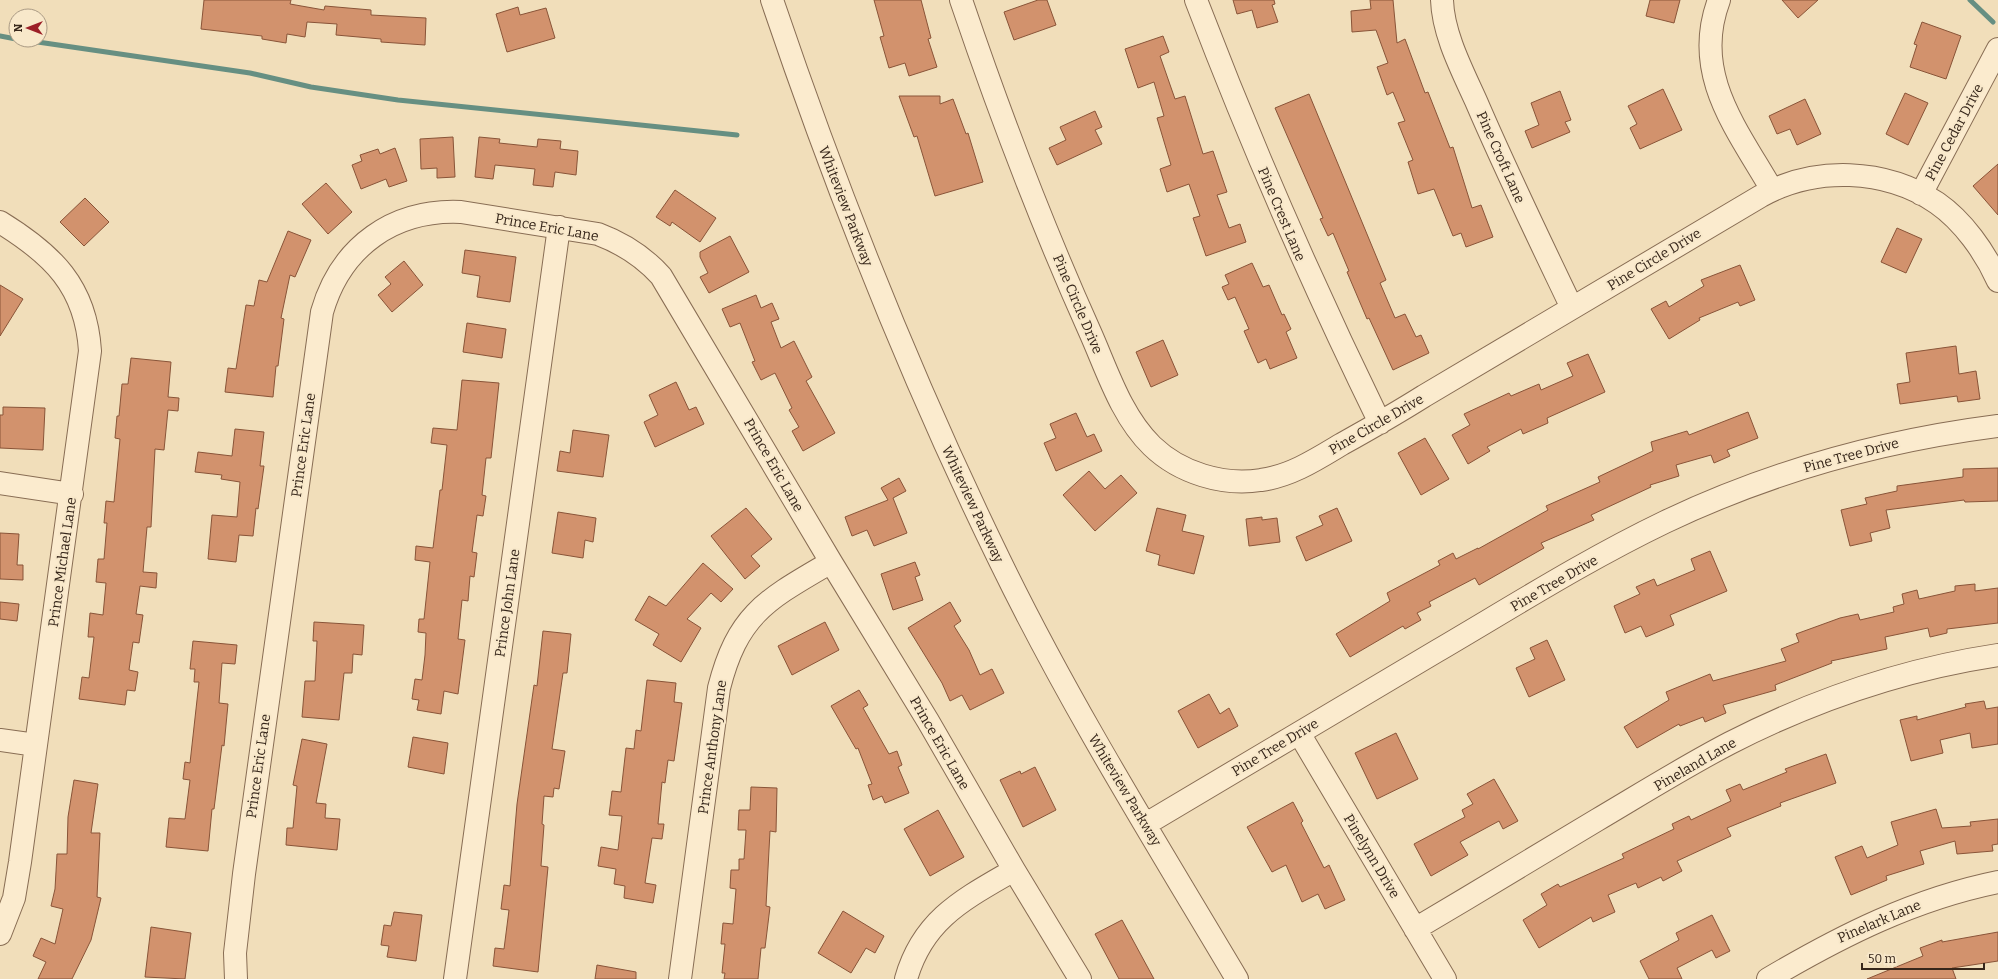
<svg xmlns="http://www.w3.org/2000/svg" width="1998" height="979" viewBox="0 0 1998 979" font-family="Bitter,serif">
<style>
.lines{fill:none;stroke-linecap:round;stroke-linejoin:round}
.stream{stroke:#668f82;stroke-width:5}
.building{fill:#d2926d;stroke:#895438}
.minor-casing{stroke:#886d54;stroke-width:24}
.minor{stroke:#fbebce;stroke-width:22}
.labels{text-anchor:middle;stroke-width:4;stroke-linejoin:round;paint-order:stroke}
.street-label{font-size:14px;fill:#36261a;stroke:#f8e8ca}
</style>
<rect width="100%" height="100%" fill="#f1deba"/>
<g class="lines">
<path class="stream" d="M 1970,0 L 1993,22
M 0,36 L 16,39
M 24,40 L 250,73 L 311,87 L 398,100 L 737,135"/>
</g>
<path class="building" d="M 204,0 L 291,0 L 290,4 L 324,10 L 325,6 L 371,10 L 371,15 L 426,18 L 425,45 L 381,42 L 381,39 L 336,35 L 337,24 L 307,22 L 305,37 L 287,34 L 286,43 L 262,39 L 262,36 L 201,29 Z
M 874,0 L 921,0 L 931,38 L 928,39 L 937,67 L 909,76 L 905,63 L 889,68 L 880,37 L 884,36 Z
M 1038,0 L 1047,0 L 1056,25 L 1014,40 L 1004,12 Z
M 1233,0 L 1274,0 L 1275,4 L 1272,5 L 1278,22 L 1257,28 L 1252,10 L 1237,14 Z
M 1370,0 L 1393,0 L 1397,43 L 1405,39 L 1425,93 L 1428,92 L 1450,148 L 1453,147 L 1472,208 L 1481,205 L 1493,237 L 1466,247 L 1461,233 L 1453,236 L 1434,189 L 1418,194 L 1408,162 L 1413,160 L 1398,123 L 1405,121 L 1393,92 L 1387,95 L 1377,67 L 1388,63 L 1376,30 L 1352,32 L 1351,11 L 1371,9 Z
M 1650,0 L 1680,0 L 1674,23 L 1646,16 Z
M 1782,0 L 1818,0 L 1798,18 Z
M 518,7 L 520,15 L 546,8 L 555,38 L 507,52 L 496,14 Z
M 1922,22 L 1961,36 L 1946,79 L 1910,67 L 1917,45 L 1914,44 Z
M 1163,36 L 1169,52 L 1160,56 L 1175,99 L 1185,96 L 1203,154 L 1213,151 L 1227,192 L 1217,195 L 1229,228 L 1240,224 L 1246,242 L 1206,256 L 1193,218 L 1200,216 L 1189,184 L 1167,192 L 1160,169 L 1171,165 L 1157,118 L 1164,116 L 1154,82 L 1138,88 L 1125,49 Z
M 1663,89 L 1682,130 L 1640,149 L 1630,128 L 1637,124 L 1628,106 Z
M 1560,91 L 1571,120 L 1565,122 L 1570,132 L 1532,148 L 1525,131 L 1539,125 L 1531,103 Z
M 1905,93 L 1928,103 L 1908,145 L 1886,134 Z
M 1309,94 L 1386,280 L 1380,283 L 1395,318 L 1405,314 L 1416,337 L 1421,335 L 1429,353 L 1393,370 L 1369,318 L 1367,319 L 1347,272 L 1349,271 L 1333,233 L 1328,236 L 1320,219 L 1323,218 L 1275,108 Z
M 899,96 L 940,96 L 940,104 L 953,99 L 966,134 L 968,133 L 983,182 L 935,196 L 917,136 L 914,137 Z
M 1805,99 L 1821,134 L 1797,145 L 1790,129 L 1777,134 L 1769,116 Z
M 1095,111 L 1102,127 L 1095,130 L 1102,144 L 1057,165 L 1049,148 L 1066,140 L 1060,127 Z
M 453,137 L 455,177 L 437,178 L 437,168 L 421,169 L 420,139 Z
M 479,137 L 500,139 L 499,143 L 537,147 L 538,139 L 561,141 L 560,149 L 578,151 L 576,175 L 555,172 L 553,187 L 533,185 L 535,169 L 495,165 L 493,179 L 475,177 Z
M 395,148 L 407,181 L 389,187 L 386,179 L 361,189 L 352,165 L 362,161 L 360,155 L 378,149 L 380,154 Z
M 1998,164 L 1998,215 L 1973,186 Z
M 326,183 L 352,212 L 328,234 L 302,204 Z
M 675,190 L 716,218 L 700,242 L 672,222 L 670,226 L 656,217 Z
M 85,198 L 109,222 L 84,246 L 60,222 Z
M 1897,228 L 1922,239 L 1906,273 L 1881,262 Z
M 288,231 L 311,240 L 295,277 L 290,275 L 281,318 L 284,319 L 278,366 L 276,366 L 273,397 L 225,392 L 228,368 L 236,369 L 246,305 L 254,306 L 259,280 L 267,282 Z
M 730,236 L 749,272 L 709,293 L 700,277 L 708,273 L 700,257 L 700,252 Z
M 465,250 L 516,257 L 510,302 L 477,297 L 480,276 L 462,273 Z
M 404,261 L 423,285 L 392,312 L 378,295 L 391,284 L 385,277 Z
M 1252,263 L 1263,287 L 1269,285 L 1282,315 L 1284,314 L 1291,329 L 1286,332 L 1297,358 L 1270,369 L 1266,359 L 1258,363 L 1244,331 L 1249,329 L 1235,297 L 1228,300 L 1222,287 L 1229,284 L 1225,275 Z
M 1740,265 L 1755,300 L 1740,306 L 1738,302 L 1699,318 L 1700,320 L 1669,339 L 1651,309 L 1666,301 L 1669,307 L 1704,286 L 1701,280 Z
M 0,285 L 23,299 L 0,336 Z
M 756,295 L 761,308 L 772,303 L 779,319 L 771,322 L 781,348 L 794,341 L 812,377 L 806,381 L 835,433 L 803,451 L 792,431 L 799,427 L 789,410 L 792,408 L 775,373 L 761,380 L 752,362 L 755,361 L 740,323 L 730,327 L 722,309 Z
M 467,323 L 506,329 L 502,358 L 463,352 Z
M 1163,340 L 1178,375 L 1151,387 L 1136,352 Z
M 1956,346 L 1959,374 L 1976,371 L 1980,399 L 1958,402 L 1957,396 L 1900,404 L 1897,384 L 1910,382 L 1906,353 Z
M 1588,354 L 1605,392 L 1547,418 L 1548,423 L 1523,434 L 1521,429 L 1487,447 L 1490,451 L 1468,464 L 1452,435 L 1470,425 L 1464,414 L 1509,393 L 1511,396 L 1539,384 L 1541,390 L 1573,376 L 1567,363 Z
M 131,358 L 171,362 L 168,397 L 179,398 L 178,411 L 168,410 L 164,450 L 155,449 L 151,527 L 147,527 L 143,572 L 157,573 L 156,588 L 140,586 L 136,614 L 143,615 L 139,643 L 133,642 L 129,670 L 138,672 L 135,691 L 127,690 L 125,705 L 79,699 L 82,677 L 89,678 L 94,637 L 88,637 L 90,613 L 103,615 L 106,583 L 96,582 L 98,559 L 104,559 L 107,523 L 104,523 L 106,501 L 114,502 L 120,439 L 115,438 L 117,416 L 119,416 L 122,384 L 128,384 Z
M 462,380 L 499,383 L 491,458 L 486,458 L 482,495 L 486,496 L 483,516 L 477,515 L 472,552 L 477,553 L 474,577 L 470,576 L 468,601 L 462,600 L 458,639 L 465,640 L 458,694 L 444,691 L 441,714 L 417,710 L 419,700 L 412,699 L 415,679 L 422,680 L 425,655 L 426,633 L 418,632 L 419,619 L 424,619 L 430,562 L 415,560 L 416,546 L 433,548 L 440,490 L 442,490 L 447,445 L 431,443 L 433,428 L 457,430 Z
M 676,382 L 689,410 L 696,407 L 704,424 L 655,447 L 644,422 L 658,415 L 649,395 Z
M 3,407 L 45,408 L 43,450 L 0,448 L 0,415 L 3,415 Z
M 1748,412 L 1758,438 L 1727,450 L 1730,456 L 1714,463 L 1711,455 L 1676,465 L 1679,476 L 1650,485 L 1651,487 L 1591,515 L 1594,520 L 1541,543 L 1544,548 L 1479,585 L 1475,578 L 1429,602 L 1431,606 L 1417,613 L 1421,620 L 1405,629 L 1403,626 L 1350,657 L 1336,634 L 1390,601 L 1387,593 L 1440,565 L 1438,561 L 1453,553 L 1456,559 L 1478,548 L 1478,549 L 1548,510 L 1546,506 L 1600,482 L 1598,477 L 1653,451 L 1651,442 L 1687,431 L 1689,435 Z
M 1076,413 L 1087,437 L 1094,434 L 1102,451 L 1056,471 L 1044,443 L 1056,438 L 1050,424 Z
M 235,429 L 264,432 L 260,466 L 264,466 L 258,509 L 256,508 L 253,536 L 239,535 L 236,562 L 208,559 L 212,515 L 237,517 L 240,482 L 221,479 L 222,475 L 195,472 L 198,452 L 232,456 Z
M 573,430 L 609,435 L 603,477 L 557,471 L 560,451 L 570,453 Z
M 1425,438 L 1449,479 L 1421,495 L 1398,453 Z
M 1998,468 L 1998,501 L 1965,502 L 1964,500 L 1886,510 L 1890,528 L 1870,533 L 1872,541 L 1850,546 L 1841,510 L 1867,504 L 1865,498 L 1897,491 L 1897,486 L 1963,477 L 1963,469 Z
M 1089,471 L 1105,489 L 1121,475 L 1137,493 L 1095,531 L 1063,495 Z
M 899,478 L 906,491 L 893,498 L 907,533 L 874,546 L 867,530 L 852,536 L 845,517 L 888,500 L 881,488 Z
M 746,508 L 772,539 L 751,556 L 760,566 L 745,579 L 711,536 Z
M 1157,508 L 1186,515 L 1182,531 L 1204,536 L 1194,574 L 1158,565 L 1160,555 L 1146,551 Z
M 1337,508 L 1352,541 L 1306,561 L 1296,537 L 1323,525 L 1319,516 Z
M 558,512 L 596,518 L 593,542 L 585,540 L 583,558 L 552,553 Z
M 1262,517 L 1262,520 L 1277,518 L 1280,542 L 1249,546 L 1246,519 Z
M 0,533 L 19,534 L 17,565 L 23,565 L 23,580 L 0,579 Z
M 1710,551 L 1727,591 L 1670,615 L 1674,625 L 1646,637 L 1641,626 L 1625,633 L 1614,606 L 1640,594 L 1636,587 L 1654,579 L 1657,586 L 1695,570 L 1691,559 Z
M 915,562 L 920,575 L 915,577 L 923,600 L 893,610 L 881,574 Z
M 703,563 L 733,589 L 721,602 L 711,593 L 687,619 L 701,628 L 681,662 L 653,645 L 659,634 L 635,620 L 649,596 L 666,606 Z
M 1975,584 L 1975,591 L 1998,588 L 1998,623 L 1947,629 L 1947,633 L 1930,637 L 1928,628 L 1885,637 L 1887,649 L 1831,661 L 1832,663 L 1775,685 L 1776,690 L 1723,705 L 1726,713 L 1705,722 L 1703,717 L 1680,726 L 1679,724 L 1637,748 L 1624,727 L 1669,700 L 1666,692 L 1710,674 L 1713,681 L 1786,661 L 1781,649 L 1799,642 L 1796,634 L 1840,618 L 1858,614 L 1860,620 L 1894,612 L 1893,607 L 1904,604 L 1902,594 L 1917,590 L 1919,599 L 1955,591 L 1955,586 Z
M 0,602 L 19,604 L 17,621 L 0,619 Z
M 950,602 L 961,621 L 954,626 L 969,650 L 980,675 L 992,669 L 1004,693 L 970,710 L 962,695 L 950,701 L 942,683 L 908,628 Z
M 314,622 L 364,625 L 362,655 L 353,654 L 352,673 L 344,673 L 339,720 L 302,717 L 305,681 L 315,681 L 317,641 L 313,641 Z
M 825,622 L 839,650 L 792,675 L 778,646 Z
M 543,631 L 571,634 L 567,673 L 563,673 L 552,749 L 565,751 L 559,789 L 554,788 L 553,797 L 544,796 L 542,824 L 544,825 L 541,866 L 548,867 L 538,972 L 493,966 L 495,948 L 504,949 L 509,910 L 501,909 L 504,885 L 510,886 L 517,804 L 534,685 L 537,686 Z
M 1547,640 L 1565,680 L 1529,697 L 1516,668 L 1535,659 L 1530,648 Z
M 193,641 L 237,645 L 235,664 L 222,663 L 219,703 L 228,704 L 224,746 L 222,745 L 214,809 L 212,809 L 208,851 L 166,847 L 169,818 L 185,819 L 190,780 L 183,779 L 185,762 L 190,763 L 199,682 L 194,682 L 195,669 L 190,669 Z
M 647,680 L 676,683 L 674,702 L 682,703 L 674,761 L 668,760 L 665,783 L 662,782 L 658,824 L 664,824 L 662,839 L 652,838 L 645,883 L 656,885 L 653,903 L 624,898 L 625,886 L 614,884 L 616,869 L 598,866 L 601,847 L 618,850 L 622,816 L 609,815 L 612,791 L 621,792 L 626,748 L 634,749 L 636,730 L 641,731 Z
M 859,690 L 868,705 L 863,708 L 889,754 L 897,751 L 902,765 L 898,767 L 909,793 L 885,803 L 882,796 L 873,800 L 868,785 L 872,784 L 858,748 L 856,749 L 831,706 Z
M 1209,694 L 1220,714 L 1229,708 L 1238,726 L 1198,748 L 1178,711 Z
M 1984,701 L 1986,709 L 1998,707 L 1998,744 L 1972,748 L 1970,733 L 1940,740 L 1943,753 L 1911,761 L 1900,720 L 1917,716 L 1917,720 L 1966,707 L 1965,704 Z
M 1396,733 L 1418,779 L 1377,799 L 1355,753 Z
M 413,737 L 448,743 L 444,774 L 408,767 Z
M 302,739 L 327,744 L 316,803 L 326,804 L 325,818 L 340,819 L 337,850 L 286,845 L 287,828 L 293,828 L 297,786 L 293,785 Z
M 1826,754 L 1836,783 L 1780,803 L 1781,806 L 1727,828 L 1731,836 L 1677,861 L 1682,871 L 1663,881 L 1661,877 L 1638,888 L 1636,883 L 1608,895 L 1615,912 L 1593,922 L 1591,917 L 1539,948 L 1523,920 L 1547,905 L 1541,894 L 1558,884 L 1560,887 L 1624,858 L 1622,854 L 1674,829 L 1672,824 L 1689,816 L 1691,820 L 1731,801 L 1726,790 L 1740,784 L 1743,790 L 1787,772 L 1785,769 Z
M 1035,767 L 1056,810 L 1023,827 L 1000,780 L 1020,771 L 1021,774 Z
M 1494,779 L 1518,821 L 1503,829 L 1499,821 L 1460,842 L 1468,855 L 1431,876 L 1414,844 L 1465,817 L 1462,810 L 1473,804 L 1467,794 Z
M 74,780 L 98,784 L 91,833 L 100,833 L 97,897 L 101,898 L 91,940 L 72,979 L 38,979 L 46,962 L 33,956 L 41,938 L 55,944 L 63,909 L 51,906 L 55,889 L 57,854 L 67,854 L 68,817 Z
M 751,787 L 777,788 L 776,832 L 770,831 L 766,906 L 770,907 L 765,948 L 761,948 L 758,979 L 724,979 L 725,973 L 722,973 L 725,944 L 721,944 L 723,923 L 733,924 L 736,889 L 730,888 L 731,870 L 739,870 L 739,859 L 744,859 L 746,830 L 738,830 L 739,810 L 750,810 Z
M 1293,802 L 1303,821 L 1301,823 L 1324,868 L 1329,865 L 1345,900 L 1325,909 L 1318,894 L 1302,902 L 1286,865 L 1272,872 L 1247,827 Z
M 1936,809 L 1942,828 L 1971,826 L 1970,822 L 1998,819 L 1998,844 L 1992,845 L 1993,851 L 1957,854 L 1955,841 L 1920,851 L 1924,864 L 1886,876 L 1887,880 L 1851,895 L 1835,857 L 1862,846 L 1867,858 L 1898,845 L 1891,822 Z
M 938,810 L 964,857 L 930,876 L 904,829 Z
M 843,911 L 884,936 L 875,953 L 866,948 L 851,973 L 818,953 Z
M 394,912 L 422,915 L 416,961 L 387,957 L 389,946 L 381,945 L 384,925 L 391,926 Z
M 1712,915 L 1730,951 L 1716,958 L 1712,950 L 1677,968 L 1682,979 L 1649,979 L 1640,961 L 1679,940 L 1676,933 Z
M 1122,920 L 1154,979 L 1119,979 L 1095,934 Z
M 151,927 L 191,933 L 185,979 L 145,977 Z
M 1998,932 L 1998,961 L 1952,968 L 1956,979 L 1867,979 L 1923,956 L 1920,948 L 1942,940 L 1942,942 Z
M 597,965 L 636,972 L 636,979 L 595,979 Z"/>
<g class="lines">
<g class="minor-casing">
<path id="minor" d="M 772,0 C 837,192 911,379 1000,561 C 1070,705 1155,841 1237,979
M 961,0 C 999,112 1041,223 1090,332 C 1107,370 1121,416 1152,446 C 1180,473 1223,486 1261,480 C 1291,476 1317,459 1342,444 C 1369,429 1397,413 1424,396 C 1536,330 1648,263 1761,196 C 1815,166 1885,168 1937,203 C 1963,221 1985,252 1998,281
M 1196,0 C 1251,144 1312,284 1380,423
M 1442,0 C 1443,34 1462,70 1476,101 C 1506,171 1539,239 1572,308
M 1719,0 C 1691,74 1737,129 1772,190
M 1921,194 L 1998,49
M 0,222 C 52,254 86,286 90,351 L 20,862 L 14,898 L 0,934
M 0,483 L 72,494
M 1299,733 L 1445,979
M 0,740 L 36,745
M 1146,824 C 1243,766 1340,709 1437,651 C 1512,607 1586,560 1665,522 C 1772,471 1880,441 1998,426
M 1415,929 C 1476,893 1537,856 1597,820 C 1641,794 1684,767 1730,743 C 1814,700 1905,669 1998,655
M 236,979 L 235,953 L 244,874 L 322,312 C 341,246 394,209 461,212 L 598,234 C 622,243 643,256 661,276 L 831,562 L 928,721 L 1014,870 L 1080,979
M 455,979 L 559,227
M 680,979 L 719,688 C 738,613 768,599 831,562
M 906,979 C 923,919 964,899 1014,870
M 1768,979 C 1841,936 1914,899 1998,882"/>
</g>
<use href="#minor" class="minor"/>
</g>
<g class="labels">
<g class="street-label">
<text transform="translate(1954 132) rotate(-62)" y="5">Pine Cedar Drive</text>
<text transform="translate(1501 157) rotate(66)" y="5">Pine Croft Lane</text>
<text transform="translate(846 206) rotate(69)" y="5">Whiteview Parkway</text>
<text transform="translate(1282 214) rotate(67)" y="5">Pine Crest Lane</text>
<text transform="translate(547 227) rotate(10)" y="5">Prince Eric Lane</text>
<text transform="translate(1654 259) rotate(-31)" y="5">Pine Circle Drive</text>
<text transform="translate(1078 304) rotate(67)" y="5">Pine Circle Drive</text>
<text transform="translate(1376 424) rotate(-30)" y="5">Pine Circle Drive</text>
<text transform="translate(303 445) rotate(-82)" y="5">Prince Eric Lane</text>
<text transform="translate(1851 455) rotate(-15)" y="5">Pine Tree Drive</text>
<text transform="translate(774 465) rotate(60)" y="5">Prince Eric Lane</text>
<text transform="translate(973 504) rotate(65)" y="5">Whiteview Parkway</text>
<text transform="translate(62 562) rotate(-82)" y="5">Prince Michael Lane</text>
<text transform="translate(1554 583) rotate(-30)" y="5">Pine Tree Drive</text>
<text transform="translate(507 603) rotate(-82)" y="5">Prince John Lane</text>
<text transform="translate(940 743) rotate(60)" y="5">Prince Eric Lane</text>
<text transform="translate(712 747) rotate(-82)" y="5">Prince Anthony Lane</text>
<text transform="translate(1275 747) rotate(-31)" y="5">Pine Tree Drive</text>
<text transform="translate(1695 764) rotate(-30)" y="5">Pineland Lane</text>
<text transform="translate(258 766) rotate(-82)" y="5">Prince Eric Lane</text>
<text transform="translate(1125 790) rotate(59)" y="5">Whiteview Parkway</text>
<text transform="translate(1372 856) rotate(59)" y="5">Pinelynn Drive</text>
<text transform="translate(1879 921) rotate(-23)" y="5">Pinelark Lane</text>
</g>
</g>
<g transform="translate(28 28) rotate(270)"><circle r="19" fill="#f8e8ca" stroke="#aa9a84"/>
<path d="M0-3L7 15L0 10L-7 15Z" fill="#9c1f27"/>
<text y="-6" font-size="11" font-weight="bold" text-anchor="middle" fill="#36261a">N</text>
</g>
<path d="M1862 963v6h122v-6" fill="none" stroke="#36261a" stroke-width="2"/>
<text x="1868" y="963" font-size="12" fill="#36261a" stroke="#f8e8ca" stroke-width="3" paint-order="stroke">50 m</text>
</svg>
